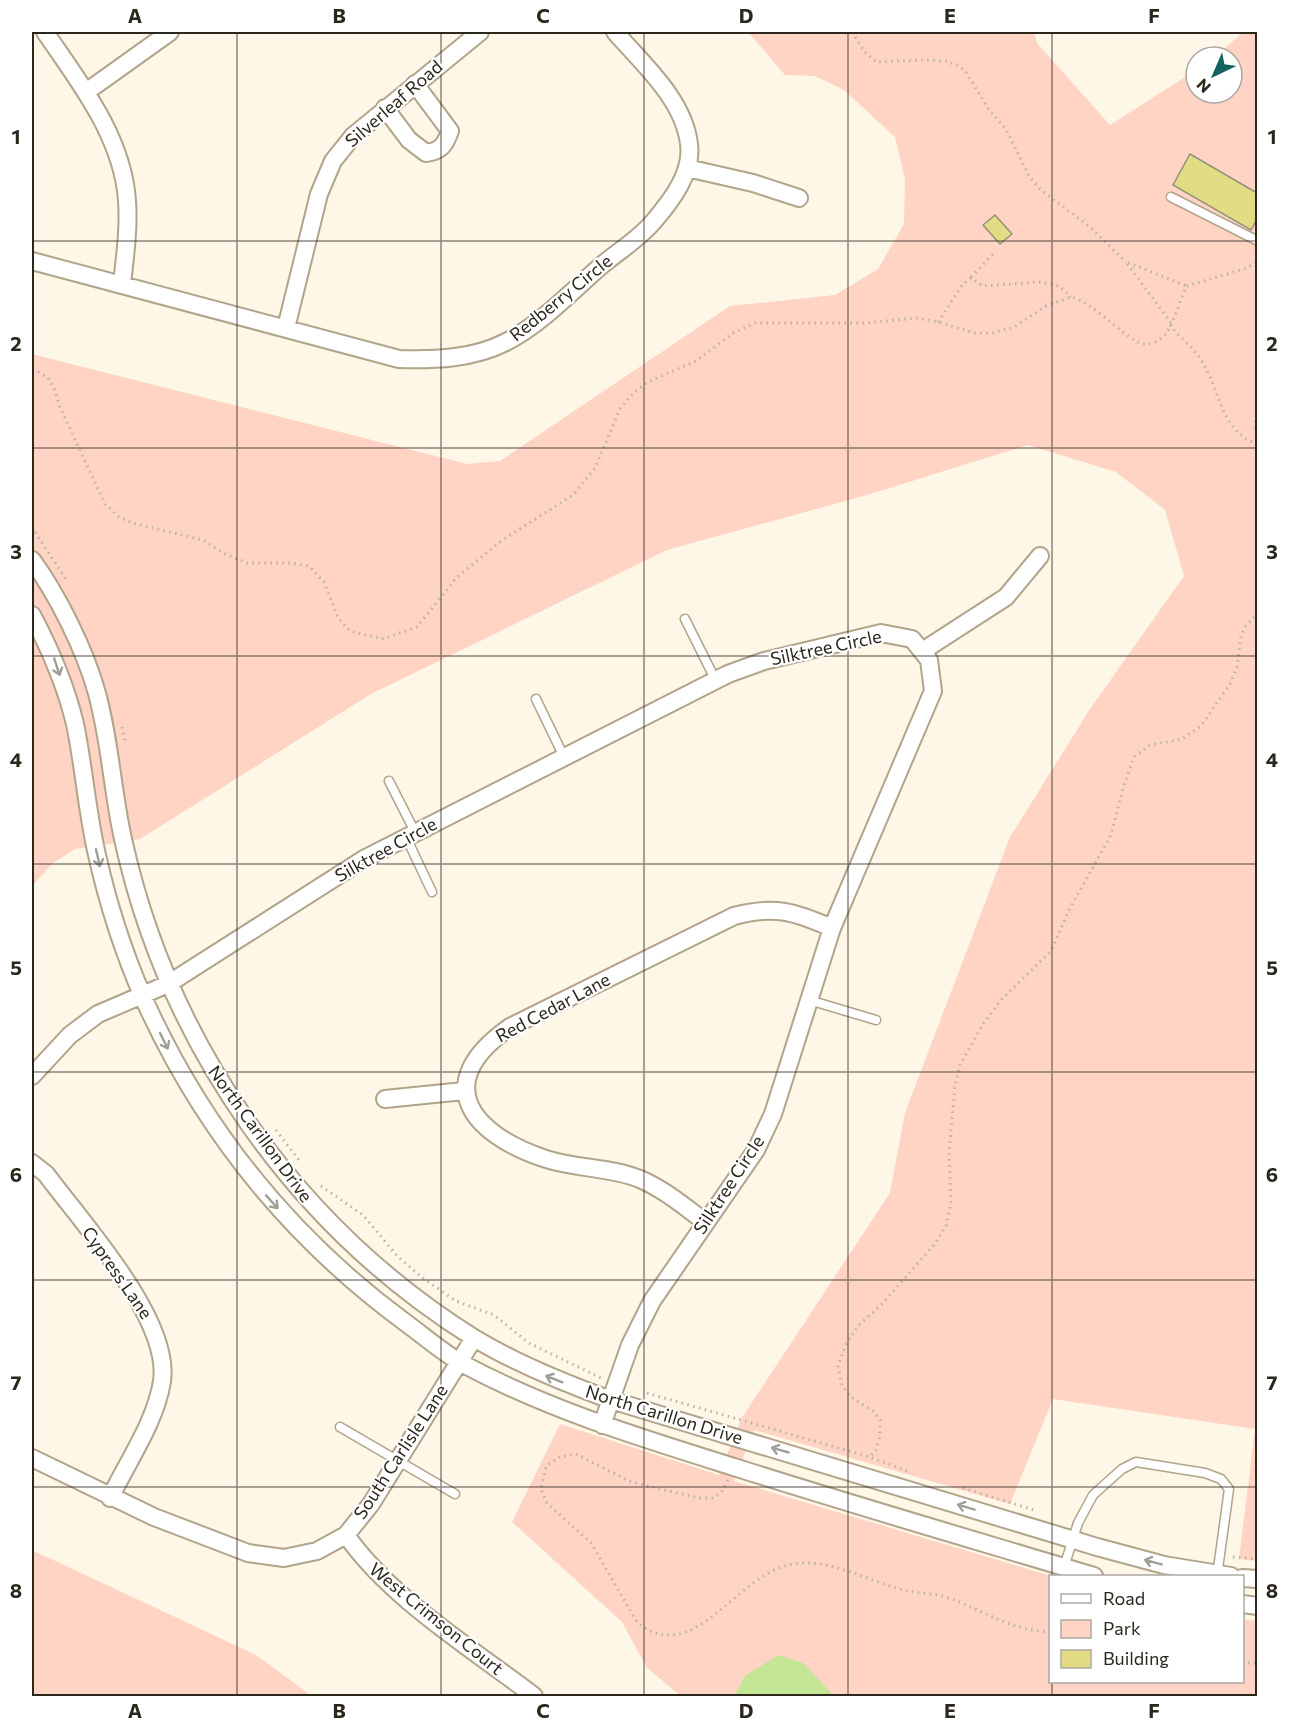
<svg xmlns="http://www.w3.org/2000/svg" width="1289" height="1728" viewBox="0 0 1289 1728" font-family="Commissioner,sans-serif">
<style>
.green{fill:#ffd4c5}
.water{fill:#c3e594}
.building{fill:#e2dd84;stroke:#949378;stroke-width:1.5}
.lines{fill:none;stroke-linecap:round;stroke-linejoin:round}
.service-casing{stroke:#b1a48b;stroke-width:11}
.minor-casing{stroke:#b1a48b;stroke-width:20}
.path{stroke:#bab3a5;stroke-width:3;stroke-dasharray:1.5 4.5;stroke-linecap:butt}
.service{stroke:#fff;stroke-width:8}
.minor{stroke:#fff;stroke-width:16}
.oneway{stroke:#a09e99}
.grid{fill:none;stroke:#2c271d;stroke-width:1.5;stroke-opacity:0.55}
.labels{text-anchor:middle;stroke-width:4.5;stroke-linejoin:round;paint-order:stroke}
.street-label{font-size:18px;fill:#2c271d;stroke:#fff}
.neatline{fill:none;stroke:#2c271d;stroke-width:2}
.grid-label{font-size:20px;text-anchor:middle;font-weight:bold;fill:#2c271d}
</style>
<rect width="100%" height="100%" fill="#fef6e6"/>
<path class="green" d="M 748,32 L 1034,32 L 1037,43 L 1110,125 L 1196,70 L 1196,93 L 1232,93 L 1232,57 L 1216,57 L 1243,32 L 1257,32 L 1257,1561 L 1239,1559 L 1255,1429 L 1053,1399 L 1010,1504 L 754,1430 L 734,1481 L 1051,1576 L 1050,1682 L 1242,1682 L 1243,1619 L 1257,1621 L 1257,1696 L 681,1696 L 647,1668 L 622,1622 L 512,1522 L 560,1424 L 719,1475 L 741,1419 L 890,1193 L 905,1113 L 1010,837 L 1090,709 L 1184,576 L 1165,510 L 1116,472 L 1028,445 L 867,495 L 667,550 L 371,694 L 140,839 L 75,849 L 53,863 L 32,886 L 32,354 L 467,464 L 500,461 L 730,306 L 835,295 L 878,269 L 904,224 L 905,179 L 895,137 L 844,90 L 815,76 L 785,75 Z
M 32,1550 L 256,1655 L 312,1696 L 32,1696 Z"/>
<path class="water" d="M 778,1655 L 803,1663 L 834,1696 L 734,1696 L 745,1676 Z"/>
<path class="building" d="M 1190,154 L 1257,193 L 1257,219 L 1251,230 L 1173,185 Z
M 995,215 L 1012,234 L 1000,244 L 983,225 Z"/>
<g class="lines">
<g class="service-casing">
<path id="service" d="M 1171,197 L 1258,241
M 685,619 L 716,681
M 536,699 L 564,757
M 389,781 L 415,832
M 406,837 L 432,892
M 809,1000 L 876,1020
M 340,1427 L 455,1494
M 1064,1567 L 1078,1523 L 1093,1495 L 1122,1469 L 1136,1462 L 1205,1473 L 1221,1479 L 1229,1489 L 1217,1576"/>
</g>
<g class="minor-casing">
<path id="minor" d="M 45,32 C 79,82 123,137 127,201 C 129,229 125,256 122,284
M 86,92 L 170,32
M 385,108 L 409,140 L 426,153 C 441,151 445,145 450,131 L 415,84
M 687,168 L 753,183 L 799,198
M 32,261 L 399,359 C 435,360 473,359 506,342 C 541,324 572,291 602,265 C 619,251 640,238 654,221 C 671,201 693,173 689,144 C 684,100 643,64 615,32
M 286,328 L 319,194 L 333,161 L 353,136 L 480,32
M 32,560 C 57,594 84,648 96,690 C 110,738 112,790 123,839 C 168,1044 295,1226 474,1338 C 517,1364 564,1383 611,1400 L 1097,1547 L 1164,1565 L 1231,1576
M 32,615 C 50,649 66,686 75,724 C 84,767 87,812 97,855 C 108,904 123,951 143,997 C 202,1129 289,1237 406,1323 C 424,1336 443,1353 463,1364 C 549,1410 641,1438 734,1467 C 853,1505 974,1540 1094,1576
M 924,650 L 1006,597 L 1040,556
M 32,1076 L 70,1035 L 98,1014 L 168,984 L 364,859 L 728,674 L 764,661 L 881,633 L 912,639 L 929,660 L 933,691 L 832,928 L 773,1114 L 756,1150 L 652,1301 L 630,1345 L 602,1425
M 385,1099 L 464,1091
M 32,1163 L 46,1174 C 82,1223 171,1319 162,1381 C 156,1421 128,1461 110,1498
M 705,1222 C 684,1206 665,1190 640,1179 C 610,1167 577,1169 546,1159 C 470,1134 430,1083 510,1027 L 734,916 C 775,905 795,912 832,928
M 32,1458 L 154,1517 L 248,1553 L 284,1558 L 317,1551 L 346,1535 L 371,1504 L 474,1338
M 346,1535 C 391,1599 471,1648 534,1696
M 1242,1578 L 1258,1579
M 1242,1604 L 1258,1606"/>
</g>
<path class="path" d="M 852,32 L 864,51 L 876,62 L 926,60 L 946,61 L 959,66 L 966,72 L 989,110 L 1006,129 L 1029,176 L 1040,189 L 1091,228 L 1126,262
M 971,277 L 996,251
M 938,322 L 963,284 L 971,278 L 983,286 L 1039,282 L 1059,286 L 1071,297
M 1171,323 L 1126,262 L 1187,286
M 1170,325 C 1179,337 1193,347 1201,360 C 1220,388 1220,433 1258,444
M 32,371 L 38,372 L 48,378 L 54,388 L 60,407 L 105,504 L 119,517 L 132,523 L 203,540 L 223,553 L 247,563 L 292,563 L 309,566 L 324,582 L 338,618 L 350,631 L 382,639 L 417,627 L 457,577 L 501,541 L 573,495 L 595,468 L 620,409 L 633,393 L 648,382 L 696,361 L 733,333 L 755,323 L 865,323 L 916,318 L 939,322 L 974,333 L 993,333 L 1014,327 L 1046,306 L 1071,297 C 1096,303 1129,344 1145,344 C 1153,345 1161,339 1166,334 C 1175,321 1179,300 1187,286 L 1247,268 L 1258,261
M 1258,397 L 1255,427 L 1258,438
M 32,527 L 67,581
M 122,727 L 125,741
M 276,1130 L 301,1163
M 321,1186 L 363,1215 L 398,1257 L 423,1278 L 456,1301 L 494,1315 L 529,1343 L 601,1378
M 647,1393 L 870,1457
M 907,1471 L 870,1457 L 876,1450 L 880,1436 L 880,1420 L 873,1411 L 851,1397 L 842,1386 L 838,1366 L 846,1344 L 859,1325 L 882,1304 L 934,1245 L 946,1226 L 951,1202 L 949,1153 L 955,1086 L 960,1065 L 983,1024 L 1001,1000 L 1051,951 L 1069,910 L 1111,835 L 1124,785 L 1134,757 L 1150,745 L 1182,739 L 1201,726 L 1230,684 L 1237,667 L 1241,636 L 1245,627 L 1258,613
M 728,1480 L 721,1493 L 712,1498 L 699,1498 L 631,1482 L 576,1454 L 560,1457 L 546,1466 L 541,1489 L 547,1503 L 591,1543 L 637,1622 C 694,1670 736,1573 793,1564 C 830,1558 868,1581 903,1590 C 919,1594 936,1593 952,1599 C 985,1612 1014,1631 1050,1632
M 963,1488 L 1034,1510
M 1233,1557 L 1258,1559
M 1242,1663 L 1258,1663
M 48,1696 L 56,1696"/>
<use href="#service" class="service"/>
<use href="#minor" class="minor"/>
</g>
<defs><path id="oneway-shaft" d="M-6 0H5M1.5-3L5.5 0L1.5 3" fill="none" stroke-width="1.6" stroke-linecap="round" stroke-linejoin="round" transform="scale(1.5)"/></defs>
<g class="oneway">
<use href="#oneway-shaft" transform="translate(57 667) rotate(72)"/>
<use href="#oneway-shaft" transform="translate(98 858) rotate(77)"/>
<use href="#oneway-shaft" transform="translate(164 1041) rotate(64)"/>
<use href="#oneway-shaft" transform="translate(272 1202) rotate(48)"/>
<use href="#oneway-shaft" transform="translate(554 1379) rotate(-158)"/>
<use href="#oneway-shaft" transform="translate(780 1450) rotate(-164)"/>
<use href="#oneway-shaft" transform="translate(966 1507) rotate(-163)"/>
<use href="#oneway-shaft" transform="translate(1153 1562) rotate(-165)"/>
</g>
<path class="grid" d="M 237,32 L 237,1696M 441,32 L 441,1696M 644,32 L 644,1696M 848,32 L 848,1696M 1052,32 L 1052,1576M 32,241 L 1258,241M 32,448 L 1258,448M 32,656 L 1258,656M 32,864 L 1258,864M 32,1072 L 1258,1072M 32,1280 L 1258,1280M 32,1487 L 1258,1487M 1052,1682 L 1052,1696"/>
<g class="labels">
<g class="street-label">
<text transform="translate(394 104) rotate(-41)" y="6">Silverleaf Road</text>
<text transform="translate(561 298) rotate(-39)" y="6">Redberry Circle</text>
<text transform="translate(826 648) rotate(-12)" y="6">Silktree Circle</text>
<text transform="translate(386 850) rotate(-29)" y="6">Silktree Circle</text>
<text transform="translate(553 1008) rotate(-28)" y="6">Red Cedar Lane</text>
<text transform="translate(260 1134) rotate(54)" y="6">North Carillon Drive</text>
<text transform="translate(729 1185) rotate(-57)" y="6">Silktree Circle</text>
<text transform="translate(117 1273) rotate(55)" y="6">Cypress Lane</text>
<text transform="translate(664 1415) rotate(17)" y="6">North Carillon Drive</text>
<text transform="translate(401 1452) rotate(-57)" y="6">South Carlisle Lane</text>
<text transform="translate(436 1619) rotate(39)" y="6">West Crimson Court</text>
</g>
</g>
<rect width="1289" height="1728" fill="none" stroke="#ffffff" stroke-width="66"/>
<rect x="1049" y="1575" width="195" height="108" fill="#ffffff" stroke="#aba9a5" stroke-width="1.5"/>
<rect x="1061" y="1594" width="30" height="9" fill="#ffffff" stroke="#aba9a5" stroke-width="1.5"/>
<text x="1103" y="1605" font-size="18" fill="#2c271d">Road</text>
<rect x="1061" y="1620" width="30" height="18" fill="#ffd4c5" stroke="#aba9a5" stroke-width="1.5"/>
<text x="1103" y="1635" font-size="18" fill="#2c271d">Park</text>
<rect x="1061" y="1650" width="30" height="18" fill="#e2dd84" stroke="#aba9a5" stroke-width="1.5"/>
<text x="1103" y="1665" font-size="18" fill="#2c271d">Building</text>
<g transform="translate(1214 75) rotate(224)"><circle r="28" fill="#ffffff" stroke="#aba9a5" stroke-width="1.5"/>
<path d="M0-4.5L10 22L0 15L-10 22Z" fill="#146360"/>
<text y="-9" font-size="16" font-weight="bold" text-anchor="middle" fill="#2c271d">N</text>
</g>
<rect x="33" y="33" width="1223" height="1662" class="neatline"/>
<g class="grid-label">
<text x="135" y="23">A</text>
<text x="339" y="23">B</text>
<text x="543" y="23">C</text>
<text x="746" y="23">D</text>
<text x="950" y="23">E</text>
<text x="1154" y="23">F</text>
<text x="16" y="144">1</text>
<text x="1272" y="144">1</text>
<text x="16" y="351">2</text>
<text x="1272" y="351">2</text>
<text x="16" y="559">3</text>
<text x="1272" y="559">3</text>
<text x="16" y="767">4</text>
<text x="1272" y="767">4</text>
<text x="16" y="975">5</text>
<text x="1272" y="975">5</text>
<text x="16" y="1182">6</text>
<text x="1272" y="1182">6</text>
<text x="16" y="1390">7</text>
<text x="1272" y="1390">7</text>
<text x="16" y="1598">8</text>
<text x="1272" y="1598">8</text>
<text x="135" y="1718">A</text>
<text x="339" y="1718">B</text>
<text x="543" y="1718">C</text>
<text x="746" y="1718">D</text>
<text x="950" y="1718">E</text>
<text x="1154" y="1718">F</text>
</g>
</svg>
